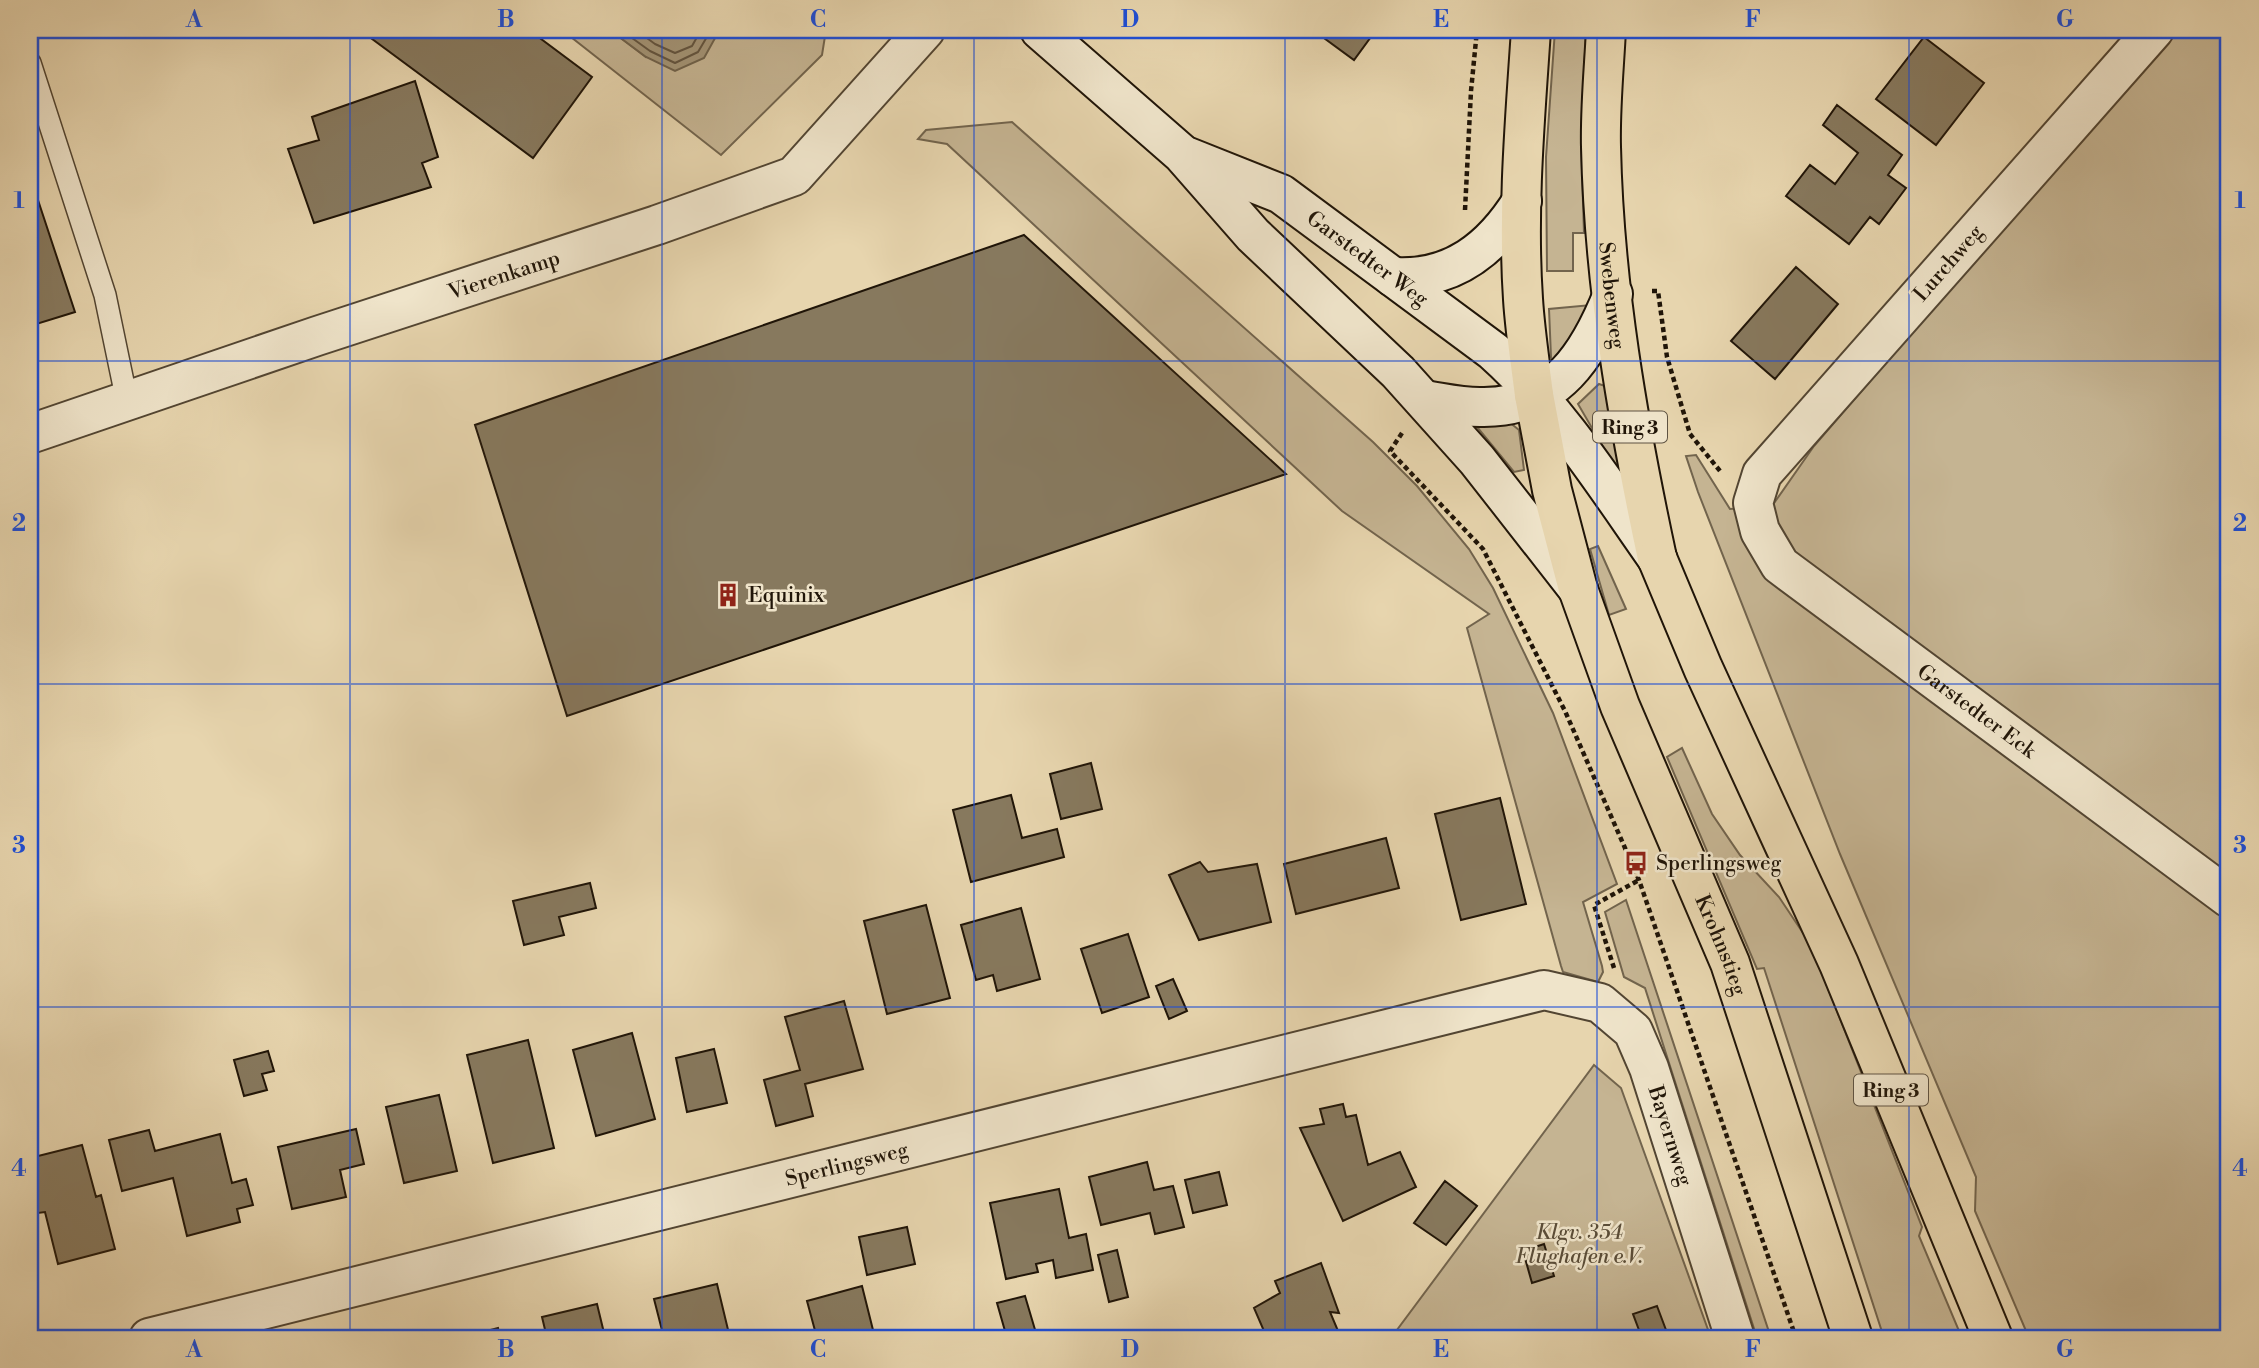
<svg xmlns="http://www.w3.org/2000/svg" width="2259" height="1368" viewBox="0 0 2259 1368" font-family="'Libre Bodoni',serif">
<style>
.green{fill:#c5b492;stroke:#72644d;stroke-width:2}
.water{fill:#a39476;stroke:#6f614a;stroke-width:2}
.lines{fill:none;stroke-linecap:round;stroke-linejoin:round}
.shore{stroke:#62543f;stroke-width:2}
.building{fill:#87795e;stroke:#201508;stroke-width:2}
.service-casing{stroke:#524532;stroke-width:24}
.minor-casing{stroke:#524532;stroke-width:42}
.secondary-casing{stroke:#201508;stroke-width:42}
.primary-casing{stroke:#201508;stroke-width:42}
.trunk-casing{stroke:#201508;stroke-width:42}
.path{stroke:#201508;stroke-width:4.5;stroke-dasharray:5 3.5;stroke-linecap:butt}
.service{stroke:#efe4ca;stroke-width:21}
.minor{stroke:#efe4ca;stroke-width:38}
.secondary{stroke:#efe4ca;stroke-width:38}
.primary{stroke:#e7d5ae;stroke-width:38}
.trunk{stroke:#e7d5ae;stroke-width:38}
.grid{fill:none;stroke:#1d4ed8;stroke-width:2;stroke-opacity:0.55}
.labels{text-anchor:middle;stroke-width:5;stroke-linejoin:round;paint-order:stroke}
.shield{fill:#efe4ca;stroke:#5e5342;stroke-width:2}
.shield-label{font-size:19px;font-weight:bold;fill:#201508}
.street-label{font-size:21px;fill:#201508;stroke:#efe4ca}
.poi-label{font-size:21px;fill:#201508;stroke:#efe4ca;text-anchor:start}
.park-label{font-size:21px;font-style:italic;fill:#5a4d38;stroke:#efe4ca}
.neatline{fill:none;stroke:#1d4ed8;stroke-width:2.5}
.grid-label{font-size:23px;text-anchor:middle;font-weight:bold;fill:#1d4ed8}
</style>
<rect width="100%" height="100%" fill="#e7d5ae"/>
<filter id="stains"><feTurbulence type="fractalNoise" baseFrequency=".00286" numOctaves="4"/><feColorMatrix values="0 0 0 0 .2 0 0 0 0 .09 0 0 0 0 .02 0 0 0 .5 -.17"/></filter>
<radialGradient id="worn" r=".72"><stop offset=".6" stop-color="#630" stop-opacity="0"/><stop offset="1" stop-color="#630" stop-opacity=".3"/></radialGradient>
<path class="green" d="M 562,30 L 610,30 L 646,57 L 718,30 L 826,30 L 822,55 L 721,155 Z
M 1555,30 L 1586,30 L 1581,140 L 1584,233 L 1573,233 L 1573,271 L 1547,271 L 1546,157 Z
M 2173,30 L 2229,30 L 2229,1321 L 2227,1322 L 2229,1338 L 2029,1338 L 1975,1211 L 1976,1177 L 1840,854 L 1698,492 L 1686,456 L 1696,455 L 1730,509 L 1772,506 L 1814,446 Z
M 1012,122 L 1373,442 L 1417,486 L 1469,549 L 1493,588 L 1553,713 L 1617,884 L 1583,902 L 1602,966 L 1603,972 L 1598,982 L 1563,972 L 1561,966 L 1467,628 L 1489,614 L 1342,511 L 947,144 L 918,139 L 926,130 Z
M 1591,305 L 1591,310 L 1553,363 L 1551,357 L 1549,309 Z
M 1599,384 L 1608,387 L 1624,462 L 1614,466 L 1578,404 Z
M 1482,416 L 1503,417 L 1519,430 L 1524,470 L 1514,472 L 1477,427 Z
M 1598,546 L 1626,609 L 1609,615 L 1590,549 Z
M 1682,748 L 1712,814 L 1740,855 L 1779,897 L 1811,945 L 1922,1227 L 1919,1236 L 1962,1338 L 1884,1338 L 1764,968 L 1757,969 L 1667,757 Z
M 1626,900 L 1771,1338 L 1757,1338 L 1645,988 L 1624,977 L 1605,912 Z
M 1594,1065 L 1621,1088 L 1711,1338 L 1391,1338 Z"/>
<path class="water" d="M 610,30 L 718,30 L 719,31 L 704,58 L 675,71 L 646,57 Z"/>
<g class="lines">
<path class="shore" d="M 621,30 L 650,51 L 675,63 L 698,52 L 711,30
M 636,30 L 655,44 L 675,53 L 692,46 L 701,30"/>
</g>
<path class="building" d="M 360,30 L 529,30 L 592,77 L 533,158 Z
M 1313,30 L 1376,30 L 1354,60 Z
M 1924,37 L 1984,83 L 1936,145 L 1876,99 Z
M 415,81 L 438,157 L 422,163 L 431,187 L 314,223 L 288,149 L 319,140 L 312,117 Z
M 1837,105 L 1902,155 L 1888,175 L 1906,188 L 1879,224 L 1870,217 L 1849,244 L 1786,196 L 1810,165 L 1835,184 L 1858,153 L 1823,125 Z
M 35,191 L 75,312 L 30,326 L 30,193 Z
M 1024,235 L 1286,474 L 567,716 L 475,425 Z
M 1796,267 L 1838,304 L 1775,379 L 1731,341 Z
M 1091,763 L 1102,809 L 1061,819 L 1050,774 Z
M 1011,795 L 1022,838 L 1057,829 L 1064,857 L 971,882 L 953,810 Z
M 1500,798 L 1526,904 L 1461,920 L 1435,814 Z
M 1386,838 L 1399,888 L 1296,914 L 1284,864 Z
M 1200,862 L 1208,872 L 1257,864 L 1271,922 L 1199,940 L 1169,875 Z
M 590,883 L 596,908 L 559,917 L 564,935 L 524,945 L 513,901 Z
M 926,905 L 950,998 L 887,1014 L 864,921 Z
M 1021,908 L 1040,979 L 997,991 L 993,975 L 976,980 L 961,925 Z
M 1128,934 L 1149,997 L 1102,1013 L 1081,949 Z
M 1173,979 L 1187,1011 L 1169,1019 L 1156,986 Z
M 844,1001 L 863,1069 L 805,1084 L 813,1116 L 776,1126 L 764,1080 L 800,1070 L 785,1017 Z
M 632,1033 L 655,1119 L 596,1136 L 573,1050 Z
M 528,1040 L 554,1148 L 493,1163 L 467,1055 Z
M 714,1049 L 727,1103 L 687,1112 L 676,1058 Z
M 268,1051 L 274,1071 L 262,1074 L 267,1090 L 244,1096 L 234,1060 Z
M 439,1095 L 457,1171 L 404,1183 L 386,1107 Z
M 1343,1104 L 1346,1117 L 1356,1115 L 1368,1165 L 1400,1152 L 1416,1187 L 1343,1221 L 1300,1128 L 1324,1124 L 1320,1109 Z
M 356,1129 L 364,1164 L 340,1170 L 346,1197 L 292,1209 L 278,1147 Z
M 149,1130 L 155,1151 L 220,1134 L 232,1183 L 246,1179 L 253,1205 L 237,1209 L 240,1222 L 187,1236 L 173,1178 L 122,1191 L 109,1140 Z
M 82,1145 L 96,1197 L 101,1195 L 115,1249 L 58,1264 L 45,1212 L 38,1213 L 30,1179 L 30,1158 Z
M 1147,1162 L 1154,1190 L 1173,1186 L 1184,1227 L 1155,1234 L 1150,1213 L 1101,1225 L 1089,1177 Z
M 1219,1172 L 1227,1205 L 1193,1213 L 1185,1180 Z
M 1445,1181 L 1477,1206 L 1446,1245 L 1414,1223 Z
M 1059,1189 L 1069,1238 L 1086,1234 L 1093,1270 L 1056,1278 L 1053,1260 L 1036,1264 L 1038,1272 L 1006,1279 L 990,1203 Z
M 907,1227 L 915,1264 L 867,1275 L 859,1237 Z
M 1544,1244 L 1554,1276 L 1532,1283 L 1523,1251 Z
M 1117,1250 L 1128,1297 L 1109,1302 L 1098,1255 Z
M 1321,1263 L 1339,1313 L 1330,1312 L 1341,1338 L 1267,1338 L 1254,1308 L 1280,1293 L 1275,1281 Z
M 717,1284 L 730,1338 L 664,1338 L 654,1299 Z
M 862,1286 L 875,1338 L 817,1338 L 807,1301 Z
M 1025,1296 L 1036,1333 L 1018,1338 L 1007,1338 L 997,1303 Z
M 597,1304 L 605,1337 L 622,1334 L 623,1338 L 547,1338 L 542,1317 Z
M 1657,1306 L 1669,1338 L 1642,1338 L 1633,1314 Z
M 498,1328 L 500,1338 L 460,1338 Z"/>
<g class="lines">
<g class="service-casing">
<path id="service" d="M 30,63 L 105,295 L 127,401"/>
</g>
<g class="minor-casing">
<g id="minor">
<path id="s1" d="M 2154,30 L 1762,474 L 1753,503 L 1760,531 L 1780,565 L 2229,898"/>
<path id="s2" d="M 30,434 L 317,336 L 657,225 L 794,176 L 925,30"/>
<path id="s3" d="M 149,1338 L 1544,990 L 1600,1003 L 1633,1031 L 1649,1068 L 1735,1338"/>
</g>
</g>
<g class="secondary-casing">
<g id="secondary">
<path d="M 1040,30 L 1182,154 L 1253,235 L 1398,372 L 1477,460 L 1578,589"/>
<path id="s4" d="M 1188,157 L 1281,194 L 1493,351 C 1558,409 1607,487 1657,558"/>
<path d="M 1393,277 C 1452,281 1492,249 1522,201"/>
<path d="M 1424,400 C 1444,403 1464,408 1484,407 C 1557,407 1589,354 1613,294"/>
</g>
</g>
<g class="primary-casing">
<g id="primary">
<path d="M 1531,30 C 1525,119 1517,210 1523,299 C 1525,331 1530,363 1534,395"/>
<path id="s5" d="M 1606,30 C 1604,69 1600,108 1601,147 C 1604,285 1628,423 1657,558"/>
</g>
</g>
<g class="trunk-casing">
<g id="trunk">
<path id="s6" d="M 1534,395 L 1552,490 L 1578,589 L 1620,706 L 1730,963 L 1853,1338"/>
<path d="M 1657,558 L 1703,668 L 1839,964 L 1993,1338"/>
</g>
</g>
<path class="path" d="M 1465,210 L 1471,91 L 1477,30
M 1652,291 L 1658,291 L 1667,357 L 1690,434 L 1720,471
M 1402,433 L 1390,451 L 1483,549 L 1565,711 L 1639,880 L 1796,1338
M 1614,968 L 1594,905 L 1639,880"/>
<use href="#service" class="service"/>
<use href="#minor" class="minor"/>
<use href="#secondary" class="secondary"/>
<use href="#primary" class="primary"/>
<use href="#trunk" class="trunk"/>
</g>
<path class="grid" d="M 350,30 L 350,1338M 662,30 L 662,1338M 974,30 L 974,1338M 1285,30 L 1285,1338M 1597,30 L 1597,1338M 1909,30 L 1909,1338M 30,361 L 2229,361M 30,684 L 2229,684M 30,1007 L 2229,1007"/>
<defs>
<g id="building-bare" transform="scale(1.89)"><path d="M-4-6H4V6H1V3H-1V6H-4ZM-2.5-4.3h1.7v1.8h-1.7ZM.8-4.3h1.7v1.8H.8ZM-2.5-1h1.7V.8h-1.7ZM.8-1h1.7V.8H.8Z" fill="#8f2418" stroke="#efe4ca" stroke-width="2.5" paint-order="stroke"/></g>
<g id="bus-bare" transform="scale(1.89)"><path d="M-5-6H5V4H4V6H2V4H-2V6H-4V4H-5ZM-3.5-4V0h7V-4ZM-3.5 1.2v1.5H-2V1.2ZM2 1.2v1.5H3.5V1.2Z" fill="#8f2418" stroke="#efe4ca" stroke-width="2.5" paint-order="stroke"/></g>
</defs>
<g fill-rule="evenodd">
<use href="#building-bare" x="728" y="595"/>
<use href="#bus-bare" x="1636" y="863"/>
</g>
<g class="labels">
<g class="shield">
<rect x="1593" y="411.5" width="74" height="31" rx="5"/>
<rect x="1854" y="1074.5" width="74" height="31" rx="5"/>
</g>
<g class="shield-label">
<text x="1630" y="434">Ring 3</text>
<text x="1891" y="1097">Ring 3</text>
</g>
<g class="street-label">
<text dy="7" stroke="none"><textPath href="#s4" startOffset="208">Garstedter Weg</textPath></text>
<text transform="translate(1948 263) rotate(-49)" y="7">Lurchweg</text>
<text dy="7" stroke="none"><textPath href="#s2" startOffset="500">Vierenkamp</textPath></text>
<text dy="7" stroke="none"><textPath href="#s5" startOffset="266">Swebenweg</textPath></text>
<text dy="7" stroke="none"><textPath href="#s1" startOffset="936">Garstedter Eck</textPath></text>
<text dy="7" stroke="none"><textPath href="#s6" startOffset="583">Krohnstieg</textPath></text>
<text dy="7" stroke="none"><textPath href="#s3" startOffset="1650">Bayernweg</textPath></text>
<text dy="7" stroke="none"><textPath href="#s3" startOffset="719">Sperlingsweg</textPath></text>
</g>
<g class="poi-label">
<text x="748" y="602">Equinix</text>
<text x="1656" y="870">Sperlingsweg</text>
</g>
<g class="park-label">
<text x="1579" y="1239">Klgv. 354<tspan x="1579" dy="24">Flughafen e.V.</tspan></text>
</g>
</g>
<rect width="2259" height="1368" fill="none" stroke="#e7d5ae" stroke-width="77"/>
<rect x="38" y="38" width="2182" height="1292" class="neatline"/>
<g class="grid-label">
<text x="194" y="27">A</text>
<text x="506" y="27">B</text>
<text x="818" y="27">C</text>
<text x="1130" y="27">D</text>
<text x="1441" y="27">E</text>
<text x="1753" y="27">F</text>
<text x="2065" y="27">G</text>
<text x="19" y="208">1</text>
<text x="2240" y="208">1</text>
<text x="19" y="531">2</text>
<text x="2240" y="531">2</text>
<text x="19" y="853">3</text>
<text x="2240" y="853">3</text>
<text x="19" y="1176">4</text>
<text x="2240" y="1176">4</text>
<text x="194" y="1357">A</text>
<text x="506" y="1357">B</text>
<text x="818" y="1357">C</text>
<text x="1130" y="1357">D</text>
<text x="1441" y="1357">E</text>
<text x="1753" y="1357">F</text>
<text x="2065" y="1357">G</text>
</g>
<rect width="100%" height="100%" filter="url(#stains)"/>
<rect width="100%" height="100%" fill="url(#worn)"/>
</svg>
